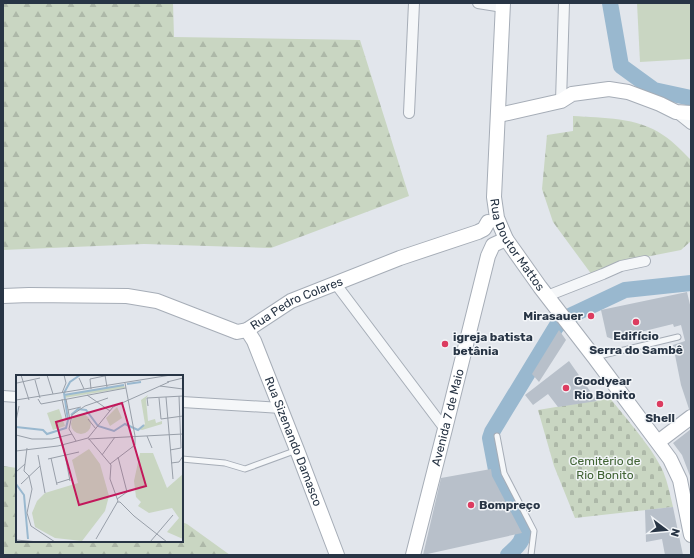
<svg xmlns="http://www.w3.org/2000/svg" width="694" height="558" viewBox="0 0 694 558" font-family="Rubik,sans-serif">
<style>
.forest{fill:url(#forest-firs)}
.cemetery{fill:url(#cemetery-stones)}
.pitch{fill:#c9d6c2}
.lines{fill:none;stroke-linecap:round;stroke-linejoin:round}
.river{stroke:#99b8cf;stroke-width:16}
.building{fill:#b8c0ca}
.lane-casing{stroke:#a6adb7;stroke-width:7}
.street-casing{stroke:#a6adb7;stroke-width:12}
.secondary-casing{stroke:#a6adb7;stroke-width:16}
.lane{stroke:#f5f7f9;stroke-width:5}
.street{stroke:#f5f7f9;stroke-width:10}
.secondary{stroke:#fff;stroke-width:14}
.poi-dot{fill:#dc3c60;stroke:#f2f5f8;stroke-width:1.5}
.labels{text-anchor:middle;stroke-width:3;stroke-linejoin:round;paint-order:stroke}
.street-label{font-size:12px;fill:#283545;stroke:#f2f5f8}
.poi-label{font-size:12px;font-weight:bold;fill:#283545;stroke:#f2f5f8;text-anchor:start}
.park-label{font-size:12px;fill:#406334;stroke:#f2f5f8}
.inset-river{fill:none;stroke:#99b8cf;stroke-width:2}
.inset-road{fill:none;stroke:#989fa9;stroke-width:1}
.view{fill:#c2185b;fill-opacity:0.15;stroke:#c2185b;stroke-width:2}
.inset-edge{fill:none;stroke:#283545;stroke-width:2}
</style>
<defs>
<pattern id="forest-firs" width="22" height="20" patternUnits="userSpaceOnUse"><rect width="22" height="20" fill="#c9d6c2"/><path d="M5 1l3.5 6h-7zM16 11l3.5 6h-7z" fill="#adb8a8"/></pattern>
<pattern id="cemetery-stones" width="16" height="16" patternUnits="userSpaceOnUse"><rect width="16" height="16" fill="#c9d6c2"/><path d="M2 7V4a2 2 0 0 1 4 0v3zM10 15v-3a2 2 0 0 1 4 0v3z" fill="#adb8a8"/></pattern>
</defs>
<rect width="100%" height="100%" fill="#e2e6ec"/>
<path class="forest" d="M 3,3 L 173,3 L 174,37 L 360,40 L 409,196 L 271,248 L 144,244 L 3,250 Z
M 573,116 C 603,118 637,117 663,135 C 674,142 683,152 691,160 L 691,241 L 681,250 L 620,262 L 592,275 L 553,222 L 542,189 L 547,135 L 573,131 Z
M 3,466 L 17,468 L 17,541 L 182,541 L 182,522 L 187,524 L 230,555 L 3,555 Z"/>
<path class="cemetery" d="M 610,398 C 627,420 652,447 663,471 C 668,483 670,495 673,507 L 575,518 L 554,466 L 538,410 Z"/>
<path class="pitch" d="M 637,3 L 691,3 L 691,59 L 640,62 Z"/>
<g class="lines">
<path class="river" d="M 610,3 L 621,66 L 654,90 L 691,98
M 508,555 C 515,548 524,542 523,531 L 497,475 L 490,438 L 492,432 L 556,327 L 564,319 L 574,314 L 625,290 L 691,283"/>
</g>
<path class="building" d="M 687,292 L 691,309 L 691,409 L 689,409 L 681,385 L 673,345 L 685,341 L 681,325 L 674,327 L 673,324 L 612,339 L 607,337 L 601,310 Z
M 559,330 L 566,340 L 539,382 L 532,374 Z
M 569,361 L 597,401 L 558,407 L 548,394 L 533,405 L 525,395 Z
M 691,429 L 691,476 L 690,476 L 682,455 L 673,443 Z
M 491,469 L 492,476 L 522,533 L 423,555 L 441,478 Z
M 673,507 L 679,536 L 683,555 L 665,555 L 662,539 L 646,542 L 645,510 Z"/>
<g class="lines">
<g class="lane-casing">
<path id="lane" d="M 595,357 L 678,337
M 497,436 L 504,473 L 534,531 L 531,555
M 182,459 L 225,463 L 245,469 L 297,450"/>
</g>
<g class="street-casing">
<path id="street" d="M 478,3 L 503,7
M 561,101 L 564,3
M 676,112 L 691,124
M 409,113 L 414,3
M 335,283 L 445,429
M 547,296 L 603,274 L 621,266 L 645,261
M 3,396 L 17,397
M 182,402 L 281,408"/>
</g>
<g class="secondary-casing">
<g id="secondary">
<path id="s1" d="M 503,3 L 494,197 L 497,218 L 506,239 L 540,287 L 594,357 L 670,459 L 680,480 L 691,535"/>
<path d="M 499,115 L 561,101 L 572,94 L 609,89 L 628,92 L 660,104 L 676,112 L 691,113"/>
<path id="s2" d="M 3,296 L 29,295 L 127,296 L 157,301 L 237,332 L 247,330 L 291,301 L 400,258 L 478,232 L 484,229 L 488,222"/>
<path id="s3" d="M 247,330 L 254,341 L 297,450 L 337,555"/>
<path d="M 658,442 L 691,417"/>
<path id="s4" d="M 413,555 L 445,429 L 488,256 L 493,245 L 506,239"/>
</g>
</g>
<use href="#lane" class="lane"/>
<use href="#street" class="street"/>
<use href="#secondary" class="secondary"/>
</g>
<g class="poi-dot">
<circle cx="591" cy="316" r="4"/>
<circle cx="636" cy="322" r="4"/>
<circle cx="445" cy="344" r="4"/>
<circle cx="566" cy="388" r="4"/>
<circle cx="660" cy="404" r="4"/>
<circle cx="471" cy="505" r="4"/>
</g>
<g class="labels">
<g class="street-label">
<text dy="4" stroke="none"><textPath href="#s1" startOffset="248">Rua Doutor Mattos</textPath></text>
<text dy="4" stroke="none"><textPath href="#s2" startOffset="307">Rua Pedro Colares</textPath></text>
<text dy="4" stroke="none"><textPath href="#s4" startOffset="142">Avenida 7 de Maio</textPath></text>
<text dy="4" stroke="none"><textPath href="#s3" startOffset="121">Rua Sizenando Damasco</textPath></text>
</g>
<g class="poi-label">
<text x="583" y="320" text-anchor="end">Mirasauer</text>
<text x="636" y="340" text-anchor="middle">Edifício<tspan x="636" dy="14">Serra do Sambê</tspan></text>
<text x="453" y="341">igreja batista<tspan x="453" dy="14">betânia</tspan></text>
<text x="574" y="385">Goodyear<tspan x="574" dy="14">Rio Bonito</tspan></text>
<text x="660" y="422" text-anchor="middle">Shell</text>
<text x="479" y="509">Bompreço</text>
</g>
<g class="park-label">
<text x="605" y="465">Cemitério de<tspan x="605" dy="14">Rio Bonito</tspan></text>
</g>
</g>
<g transform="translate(16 375)">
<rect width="167" height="167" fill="#e2e6ec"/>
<path d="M 108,10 L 109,13 L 48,23 L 48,20 Z" fill="#c9d6c2"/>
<path d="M 132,20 L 130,24 L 132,46 L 139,44 L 140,48 L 146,46 L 146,49 L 126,55 L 123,54 L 129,49 L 125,25 ZM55 49a10 10 0 1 1 20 0a10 10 0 1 1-20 0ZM 73,74 L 84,89 L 93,121 L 89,136 L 66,166 L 39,163 L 19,152 L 16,138 L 21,126 L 29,118 L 62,108 L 56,85 ZM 124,78 L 137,78 L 151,113 L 167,99 L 167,164 L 151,157 L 163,143 L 156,133 L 133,138 L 122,131 L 125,127 L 120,122 L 118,106 Z" fill="#c9d6c2"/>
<path d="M 101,32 L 106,43 L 94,51 L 90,43 Z" fill="#c9d6c2"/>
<path d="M 43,34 L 49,51 L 37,55 L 31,38 Z" fill="#c9d6c2"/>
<path class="inset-river" d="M 111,9 L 125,7M 48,20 L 108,10M 55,40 L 62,34 L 70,35 L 82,51 L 98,56 L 109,49 L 122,55 L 128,50M 0,52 L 27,55 L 31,59 L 50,53 L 52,45 L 48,18 L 54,7 L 64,0M 0,109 L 8,120 L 12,164"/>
<path class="inset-road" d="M 5,0 L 13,25M 31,0 L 37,19M 89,0 L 91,12M 63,3 L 68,14M 19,5 L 24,23M 151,7 L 167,3M 1,8 L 24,3M 109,8 L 119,61M 144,11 L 167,14M 75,14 L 74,4 L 93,0M 46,18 L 50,8 L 48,0M 71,20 L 94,36M 150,22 L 157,104M 143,23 L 145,44 L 167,41M 22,24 L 25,29 L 110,13M 46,24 L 50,43M 50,24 L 54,45M 0,25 L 155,0M 132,31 L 131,23 L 167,21M 52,35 L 65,32M 72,44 L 80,54M 0,46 L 3,31M 0,60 L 16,64 L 36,64 L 56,59M 131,61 L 136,73M 72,64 L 167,59M 73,64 L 95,90 L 94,104 L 102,126 L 80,164M 60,66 L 53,54 L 56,40 L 69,31 L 92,23M 47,69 L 54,106M 154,75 L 165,73 L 163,21M 0,76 L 42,71 L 72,63 L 97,32 L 153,7M 22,80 L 29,118M 86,80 L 99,62M 35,83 L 41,110M 32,84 L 63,77M 155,88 L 163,87 L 167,81M 9,89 L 8,96 L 13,101 L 16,114 L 11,138 L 15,151 L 39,167M 94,89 L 119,70 L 119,61M 0,97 L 9,89 L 11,73M 41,108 L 54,104M 5,109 L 24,91M 101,124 L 111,117 L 102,82M 101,127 L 104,127 L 118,141 L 151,167M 0,165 L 23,167M 134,167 L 157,140"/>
<path class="view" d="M 106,28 L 130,111 L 63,130 L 40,47 Z"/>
<rect width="167" height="167" class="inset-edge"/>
</g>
<rect width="694" height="558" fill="none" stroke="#283545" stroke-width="8"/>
<g transform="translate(666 530) rotate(106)" stroke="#f2f5f8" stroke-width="3" paint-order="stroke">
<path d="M0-3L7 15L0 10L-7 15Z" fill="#283545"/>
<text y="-6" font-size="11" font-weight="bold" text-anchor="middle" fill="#283545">N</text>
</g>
</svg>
